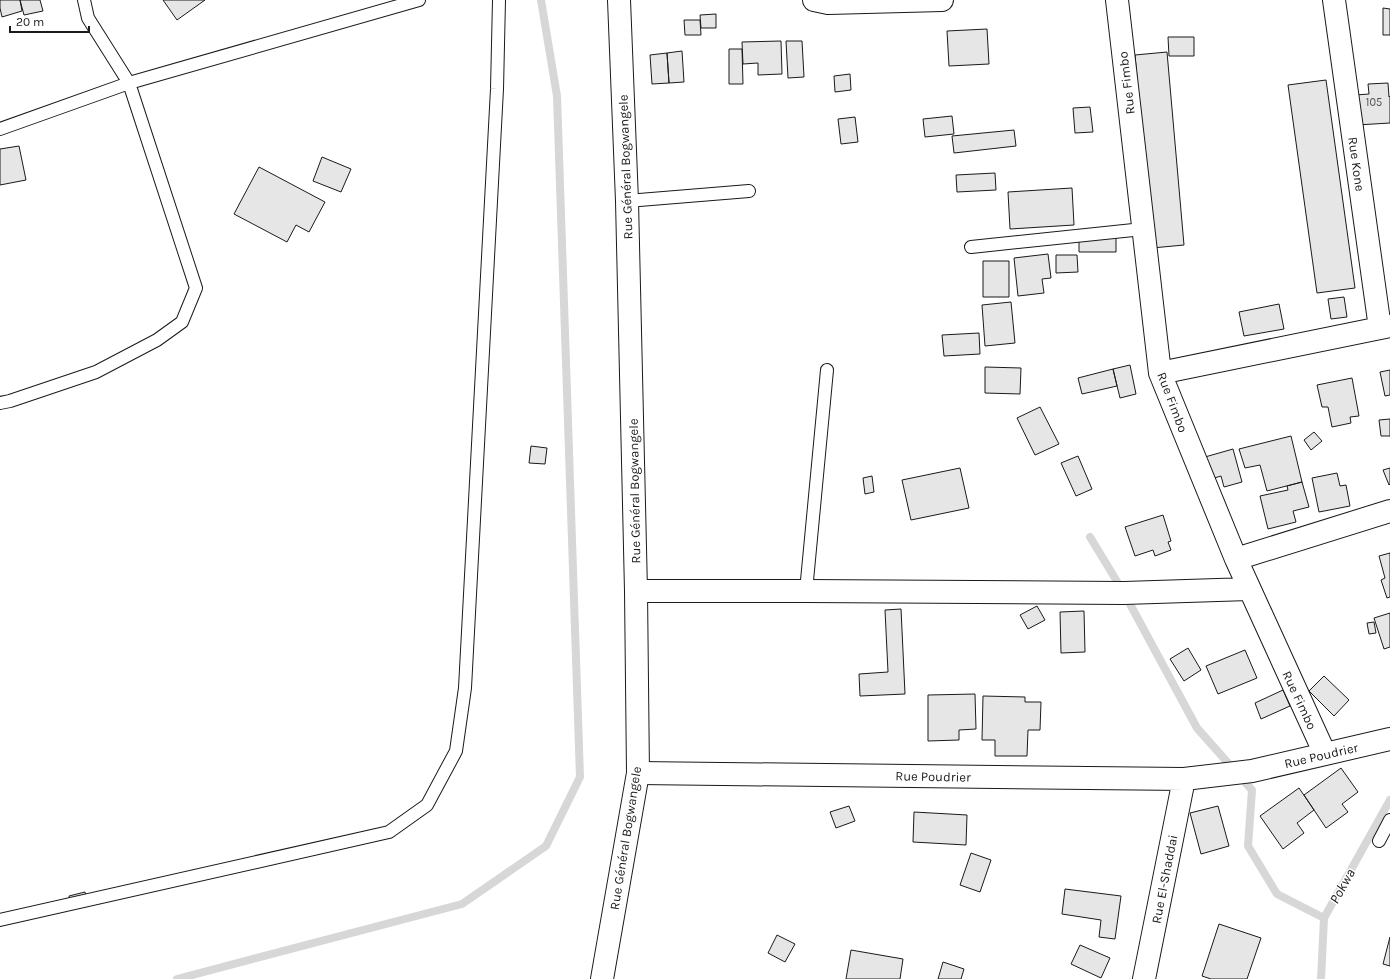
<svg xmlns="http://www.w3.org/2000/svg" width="1390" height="979" viewBox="0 0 1390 979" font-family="Karla,sans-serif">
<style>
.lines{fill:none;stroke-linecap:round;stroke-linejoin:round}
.stream{stroke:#d7d7d7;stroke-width:8}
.building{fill:#e6e6e6;stroke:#1a1a1a}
.lane-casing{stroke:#1a1a1a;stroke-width:14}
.street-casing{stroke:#1a1a1a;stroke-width:24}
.secondary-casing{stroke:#1a1a1a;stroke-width:24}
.lane{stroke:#fff;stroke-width:12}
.street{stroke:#fff;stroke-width:22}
.secondary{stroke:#fff;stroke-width:22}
.labels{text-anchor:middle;stroke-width:3;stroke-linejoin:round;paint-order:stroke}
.number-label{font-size:11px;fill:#4d4d4d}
.street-label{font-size:13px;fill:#1a1a1a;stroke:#fff}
.water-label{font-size:14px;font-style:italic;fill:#1a1a1a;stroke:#fff}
</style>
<rect width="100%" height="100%" fill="#fff"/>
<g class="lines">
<path class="stream" d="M 1090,537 L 1124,593 L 1197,728 L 1252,790 L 1248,846 L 1277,894 L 1324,918
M 177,979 L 462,904 L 546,846 L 580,777 L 557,96 L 541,0
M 1321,979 L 1324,918 L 1390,800"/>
</g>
<path class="building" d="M 0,0 L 20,0 L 22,11 L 2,17 L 0,8 Z
M 20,0 L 40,0 L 43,11 L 24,15 Z
M 163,0 L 205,0 L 177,20 Z
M 1383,8 L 1390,9 L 1390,35 L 1383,35 Z
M 716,14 L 716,28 L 701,28 L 700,15 Z
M 684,20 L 700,20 L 701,35 L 685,35 Z
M 987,29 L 989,64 L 949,66 L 947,31 Z
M 1168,37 L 1194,37 L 1194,56 L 1169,56 Z
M 781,41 L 782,74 L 758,75 L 758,63 L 743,64 L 742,42 Z
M 786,41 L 802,41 L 804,77 L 788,78 Z
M 729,49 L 742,49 L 743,84 L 729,84 Z
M 682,51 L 684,82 L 669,83 L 667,53 Z
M 1167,52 L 1184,245 L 1152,248 L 1135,55 Z
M 667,53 L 669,83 L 652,84 L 650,55 Z
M 850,74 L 851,90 L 835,92 L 834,76 Z
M 1326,80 L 1355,288 L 1317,293 L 1288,85 Z
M 1388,83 L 1389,97 L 1390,96 L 1390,123 L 1357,125 L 1355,95 L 1369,94 L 1368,84 Z
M 1090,107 L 1093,132 L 1075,133 L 1073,108 Z
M 952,116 L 954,134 L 925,137 L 923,119 Z
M 855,117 L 858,142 L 841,144 L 838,119 Z
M 1014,130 L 1016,146 L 954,153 L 952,136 Z
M 19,146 L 26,180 L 0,185 L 0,149 Z
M 322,157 L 351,169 L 341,192 L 313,181 Z
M 259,167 L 325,202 L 309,232 L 296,225 L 287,242 L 234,214 Z
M 995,173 L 996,190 L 957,192 L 956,175 Z
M 1072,188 L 1074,225 L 1010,229 L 1008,192 Z
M 1079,236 L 1116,236 L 1116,252 L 1079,252 Z
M 1048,254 L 1051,278 L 1042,279 L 1044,293 L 1018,296 L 1014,258 Z
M 1056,255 L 1077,255 L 1078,272 L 1056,273 Z
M 983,261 L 1009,261 L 1009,297 L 983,297 Z
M 1344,297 L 1347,317 L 1331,319 L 1328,299 Z
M 1011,302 L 1015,343 L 985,346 L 982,305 Z
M 1279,304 L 1284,329 L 1244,336 L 1239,312 Z
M 979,333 L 980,354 L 944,356 L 942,335 Z
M 1130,365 L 1136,394 L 1120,398 L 1113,369 Z
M 985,367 L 1021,368 L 1020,394 L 985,393 Z
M 1113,369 L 1117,386 L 1082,394 L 1078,378 Z
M 1390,370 L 1390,395 L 1385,396 L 1380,372 Z
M 1352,378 L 1359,416 L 1350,417 L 1351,423 L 1332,427 L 1328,407 L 1322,407 L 1317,385 Z
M 1040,407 L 1059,444 L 1035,455 L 1017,418 Z
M 1390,419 L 1390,436 L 1381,436 L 1379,420 Z
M 1314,432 L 1322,441 L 1311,450 L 1304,440 Z
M 1291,436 L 1302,482 L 1267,491 L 1260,465 L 1245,468 L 1239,449 Z
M 531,446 L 547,448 L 545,464 L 529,463 Z
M 1233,449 L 1242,482 L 1224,487 L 1221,476 L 1211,479 L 1205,457 Z
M 1078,456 L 1092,489 L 1076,496 L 1061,463 Z
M 960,468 L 969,508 L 911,520 L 902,480 Z
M 1390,468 L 1390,484 L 1389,485 L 1383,470 Z
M 1337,473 L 1340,486 L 1346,485 L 1350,506 L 1319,512 L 1312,478 Z
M 872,476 L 874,492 L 865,494 L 863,478 Z
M 1302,482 L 1309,507 L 1293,511 L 1296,522 L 1268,529 L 1260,496 L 1288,490 L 1287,486 Z
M 1163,515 L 1171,541 L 1168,542 L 1171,550 L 1155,556 L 1153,550 L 1135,556 L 1125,527 Z
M 1390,553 L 1390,597 L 1387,598 L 1381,580 L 1385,578 L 1379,556 Z
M 1037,606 L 1045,620 L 1028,629 L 1020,615 Z
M 901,609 L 905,694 L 860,696 L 859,674 L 888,672 L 885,610 Z
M 1084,611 L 1085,652 L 1061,653 L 1060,612 Z
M 1390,613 L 1390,647 L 1384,649 L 1374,618 Z
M 1374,622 L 1376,633 L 1369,634 L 1367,623 Z
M 1188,648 L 1201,670 L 1184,681 L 1170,659 Z
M 1245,650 L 1257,678 L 1218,694 L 1206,666 Z
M 1324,676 L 1349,700 L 1334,716 L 1309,691 Z
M 1283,690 L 1290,706 L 1261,719 L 1255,703 Z
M 975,694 L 976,729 L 959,730 L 959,740 L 928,741 L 928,695 Z
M 983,696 L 1025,697 L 1025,702 L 1041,702 L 1040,730 L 1028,730 L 1027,756 L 995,756 L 995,740 L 982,740 Z
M 1341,768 L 1358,792 L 1342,804 L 1348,812 L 1326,828 L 1304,795 Z
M 1299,788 L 1314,810 L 1297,823 L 1304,833 L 1283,849 L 1260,816 Z
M 849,806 L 855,821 L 836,828 L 830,812 Z
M 1218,806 L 1229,846 L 1201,854 L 1190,813 Z
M 914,812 L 967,815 L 966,845 L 913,842 Z
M 971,853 L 991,860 L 980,892 L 960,885 Z
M 1065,889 L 1121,896 L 1115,939 L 1099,937 L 1101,920 L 1062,914 Z
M 85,892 L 88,906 L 71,909 L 69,896 Z
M 1219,924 L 1261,938 L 1247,979 L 1211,979 L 1202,976 Z
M 777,935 L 795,944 L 785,962 L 768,953 Z
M 1390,937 L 1390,966 L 1383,964 Z
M 1080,945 L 1110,958 L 1101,978 L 1071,964 Z
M 851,950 L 903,959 L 900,979 L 846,979 Z
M 943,962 L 964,969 L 961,979 L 938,979 Z"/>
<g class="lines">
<g class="lane-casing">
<path id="lane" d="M 0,129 L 129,83 L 419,0
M 627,201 L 749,191
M 971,247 L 1143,229
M 0,403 L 10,401 L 96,372 L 157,340 L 182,322 L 196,288 L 129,83 L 88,18 L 84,0
M 806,591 L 827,370
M 1379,841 L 1390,820
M 0,920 L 389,832 L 427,805 L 456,751 L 465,688 L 497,89 L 499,0"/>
</g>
<g class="street-casing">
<path id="street" d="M 1117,0 L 1160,373 L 1236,559 L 1325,754
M 1334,0 L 1380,328
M 1160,373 L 1390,326
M 1236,559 L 1390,511
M 636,591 L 806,591 L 1124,593 L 1249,589
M 638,773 L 1184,779 L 1252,771 L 1390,739
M 1144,979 L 1184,779"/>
</g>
<g class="secondary-casing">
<path id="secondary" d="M 814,0 L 828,3 L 942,0
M 602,979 L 638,773 L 636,591 L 627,201 L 619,0"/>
</g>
<use href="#lane" class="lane"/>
<use href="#street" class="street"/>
<use href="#secondary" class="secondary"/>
</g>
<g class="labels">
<g class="number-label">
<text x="1374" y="106">105</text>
</g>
<g class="street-label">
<text transform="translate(1126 83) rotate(-97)" y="5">Rue Fimbo</text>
<text transform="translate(1357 164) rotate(82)" y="5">Rue Kone</text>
<text transform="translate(625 167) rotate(-92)" y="5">Rue Général Bogwangele</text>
<text transform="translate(1173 402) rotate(69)" y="5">Rue Fimbo</text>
<text transform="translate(634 491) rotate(-91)" y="5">Rue Général Bogwangele</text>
<text transform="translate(1300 700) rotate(65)" y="5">Rue Fimbo</text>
<text transform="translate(1321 755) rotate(-13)" y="5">Rue Poudrier</text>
<text transform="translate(933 776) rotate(1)" y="5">Rue Poudrier</text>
<text transform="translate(625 838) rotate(-81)" y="5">Rue Général Bogwangele</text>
<text transform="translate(1164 879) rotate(-79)" y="5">Rue El-Shaddai</text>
</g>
<g class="water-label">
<text transform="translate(1342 886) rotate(-61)" y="5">Pokwa</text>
</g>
</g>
<path d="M10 26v6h79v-6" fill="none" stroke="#1a1a1a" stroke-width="2"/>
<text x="16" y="26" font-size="12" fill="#1a1a1a" stroke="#ffffff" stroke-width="3" paint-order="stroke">20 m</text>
</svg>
